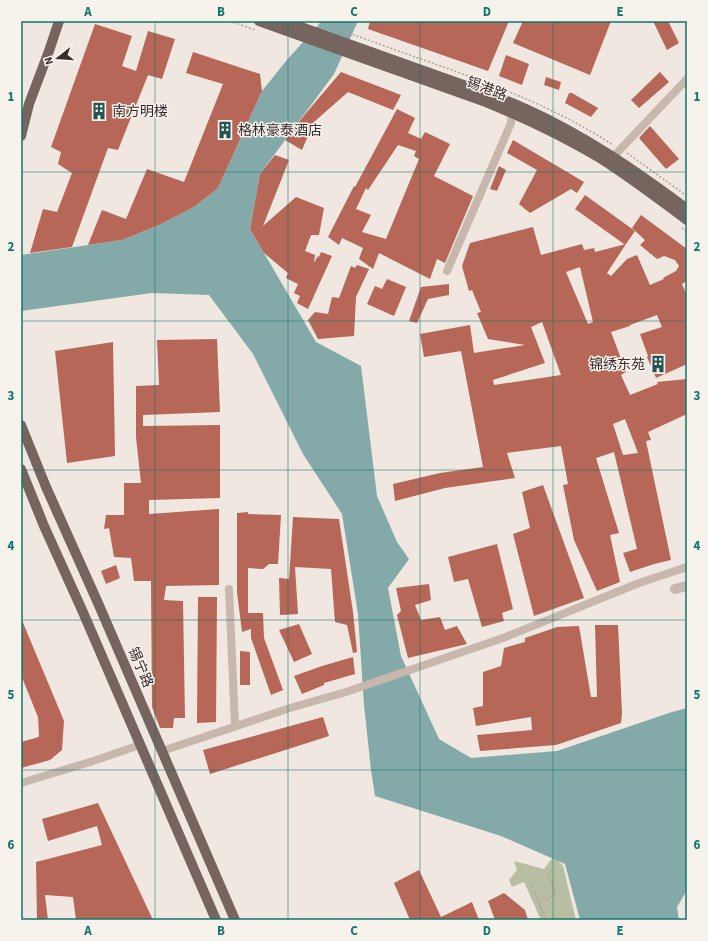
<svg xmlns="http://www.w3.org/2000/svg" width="708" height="941" viewBox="0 0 708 941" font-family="'Source Sans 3','Noto Sans SC',sans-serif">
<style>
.green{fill:#b7bea2}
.water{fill:#83aaa8}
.building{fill:#b76757;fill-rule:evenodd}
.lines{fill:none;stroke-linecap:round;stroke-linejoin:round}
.path{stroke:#b3a198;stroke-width:1.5;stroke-dasharray:2 2;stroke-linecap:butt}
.minor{stroke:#c7b7ad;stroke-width:8}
.tertiary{stroke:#c7b7ad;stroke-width:10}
.primary{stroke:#76645e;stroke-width:10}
.grid{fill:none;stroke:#0f766e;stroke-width:1;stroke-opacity:0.55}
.labels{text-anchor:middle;stroke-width:3;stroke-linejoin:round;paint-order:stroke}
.street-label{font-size:14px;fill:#372e2b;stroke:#f8f2ec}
.poi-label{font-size:14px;fill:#372e2b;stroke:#f8f2ec;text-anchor:start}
.neatline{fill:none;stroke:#0f766e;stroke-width:1.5}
.grid-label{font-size:13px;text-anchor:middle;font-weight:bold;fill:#0f766e}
</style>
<rect width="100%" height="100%" fill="#f0e7e0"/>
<path class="green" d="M 554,856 L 563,866 L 576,920 L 541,920 L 524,882 L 512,887 L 509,880 L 517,870 L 514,861 L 544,869 Z"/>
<path class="water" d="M 322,21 L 358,21 L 334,74 L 260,174 L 250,229 L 316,342 L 361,366 L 377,496 L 397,542 L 409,559 L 388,588 L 401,656 L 439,739 L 471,758 L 557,751 L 672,712 L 687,708 L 687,890 L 677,907 L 679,920 L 580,920 L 565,864 L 501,836 L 375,796 L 371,770 L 364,705 L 358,614 L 342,514 L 303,454 L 253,354 L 209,295 L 152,293 L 21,311 L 21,255 L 122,240 L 159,225 L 194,207 L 218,188 L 262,91 L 286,61 Z"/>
<path class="building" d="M 370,21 L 509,21 L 488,71 L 368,29 Z
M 523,21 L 611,21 L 590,75 L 513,43 Z
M 653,21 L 668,21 L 679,43 L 667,50 Z
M 95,24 L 132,36 L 122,66 L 136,71 L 148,31 L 175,39 L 162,79 L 148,75 L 118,150 L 108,148 L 72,247 L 30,253 L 43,209 L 57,212 L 72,173 L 58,164 L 61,152 L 51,147 Z
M 193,52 L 260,74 L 262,91 L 218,188 L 194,207 L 159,225 L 122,240 L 88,245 L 102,210 L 126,219 L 147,169 L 184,182 L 223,84 L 186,73 Z
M 506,55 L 529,64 L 522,85 L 499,76 Z
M 341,72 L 401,95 L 393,110 L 348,92 L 314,122 L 302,150 L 285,140 L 306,113 Z
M 660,72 L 669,82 L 639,108 L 631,100 Z
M 546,77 L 561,82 L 559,90 L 544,85 Z
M 569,93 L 572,93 L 598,108 L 591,117 L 565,103 Z
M 397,109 L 415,118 L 408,133 L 421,139 L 425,132 L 450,144 L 434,176 L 473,196 L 445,263 L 437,259 L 430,279 L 379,253 L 373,269 L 359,259 L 363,248 L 342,238 L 339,245 L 328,237 L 354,186 L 355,187 ZM 398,145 L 416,151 L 414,156 L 419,159 L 386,239 L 362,232 L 371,215 L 356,209 L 366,188 L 368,190 Z
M 650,126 L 679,159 L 666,169 L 639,138 Z
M 513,140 L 584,182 L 577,193 L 571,189 L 530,213 L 519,204 L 537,170 L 507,153 Z
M 275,155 L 289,160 L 263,226 L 296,197 L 324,208 L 319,235 L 311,235 L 305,251 L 315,255 L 314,263 L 318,256 L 319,257 L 321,252 L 332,256 L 308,309 L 297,303 L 300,296 L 294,293 L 298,284 L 286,278 L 288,273 L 264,253 L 250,229 L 260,174 Z
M 499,166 L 506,170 L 497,191 L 490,189 Z
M 585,195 L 635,231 L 626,244 L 624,244 L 575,209 Z
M 641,215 L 687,249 L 687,281 L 682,284 L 687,295 L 687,364 L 656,378 L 647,357 L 648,356 L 640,334 L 662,327 L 657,315 L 630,325 L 630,326 L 611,332 L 626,372 L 621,375 L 630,395 L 658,384 L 657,382 L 687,379 L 687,414 L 648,432 L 651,440 L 646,441 L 671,560 L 654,564 L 630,572 L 623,553 L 637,549 L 614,452 L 596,458 L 619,533 L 610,535 L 620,582 L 597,591 L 574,540 L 563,485 L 568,484 L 561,446 L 507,453 L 515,478 L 445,488 L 395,501 L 393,484 L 440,473 L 483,467 L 461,351 L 424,357 L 420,334 L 470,325 L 474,353 L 525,345 L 488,339 L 477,313 L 481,312 L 472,290 L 469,291 L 462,266 L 470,243 L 533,227 L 541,255 L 582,244 L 584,250 L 594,248 L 595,252 L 626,244 L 607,273 L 611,276 L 627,259 L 637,255 L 650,285 L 664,279 L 663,278 L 676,271 L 679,266 L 675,260 L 664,256 L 657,259 L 640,245 L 645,240 L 632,228 ZM 580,267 L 593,322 L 588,324 L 566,272 ZM 542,322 L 561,375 L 494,385 L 493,380 L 545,363 L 531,327 ZM 625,419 L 638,453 L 623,455 L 613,424 Z
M 357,265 L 369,269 L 356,297 L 354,336 L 318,339 L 308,320 L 315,312 L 328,314 L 332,297 L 339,298 L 351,266 L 355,268 Z
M 387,279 L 406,287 L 394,316 L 367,304 L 375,286 L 382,289 Z
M 449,284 L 449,295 L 428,299 L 417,323 L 409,321 L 421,287 Z
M 217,339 L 220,412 L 143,415 L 143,426 L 220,425 L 220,498 L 149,500 L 149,514 L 219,509 L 219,585 L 166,586 L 164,600 L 183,601 L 185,718 L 174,718 L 173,728 L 160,728 L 152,707 L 151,581 L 134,581 L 131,558 L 114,557 L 109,528 L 104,529 L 106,515 L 124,515 L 124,483 L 141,483 L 136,437 L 136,386 L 159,385 L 157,340 Z
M 113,342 L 115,456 L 67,463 L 55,351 Z
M 543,485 L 584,598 L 534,616 L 513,534 L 530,528 L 522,492 Z
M 248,512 L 248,514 L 281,515 L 278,564 L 269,564 L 263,569 L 248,568 L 248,613 L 263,613 L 264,638 L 283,690 L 271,695 L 251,638 L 251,629 L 242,632 L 237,592 L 237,513 Z
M 293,517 L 339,519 L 353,612 L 357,652 L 353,653 L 347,625 L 335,622 L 331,569 L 295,567 L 298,614 L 280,615 L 279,578 L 289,579 Z
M 497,544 L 513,609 L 502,613 L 504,621 L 482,627 L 468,579 L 454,582 L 448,557 Z
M 116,565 L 120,578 L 106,584 L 101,571 Z
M 429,584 L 431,600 L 415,605 L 421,620 L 440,617 L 445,630 L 457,626 L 467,644 L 408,658 L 397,615 L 401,611 L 396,588 Z
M 198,597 L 217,597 L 216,722 L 197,723 Z
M 21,618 L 64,721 L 62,750 L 50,760 L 21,768 L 21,742 L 39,737 L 38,717 L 21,675 Z
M 299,624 L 312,654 L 294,662 L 279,630 Z
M 595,625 L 618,625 L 622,713 L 621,723 L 556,745 L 480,751 L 477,735 L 532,730 L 531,717 L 476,726 L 473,708 L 483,706 L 483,672 L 501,666 L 504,648 L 525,642 L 525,638 L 557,627 L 579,626 L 591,697 L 597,697 Z
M 240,651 L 250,652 L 250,685 L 240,685 Z
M 353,657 L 355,674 L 324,683 L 324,685 L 302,694 L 294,676 L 322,666 Z
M 323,717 L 329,736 L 210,774 L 203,750 Z
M 98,803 L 153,920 L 76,920 L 73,897 L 45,895 L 48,920 L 37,920 L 36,862 L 102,845 L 97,826 L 48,841 L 42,819 Z
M 419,870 L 441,917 L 472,902 L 479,920 L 410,920 L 394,883 Z
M 504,893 L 525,910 L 528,920 L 495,920 L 488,901 Z"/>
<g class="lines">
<path class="path" d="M 230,21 L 255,30
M 315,21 C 355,35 395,50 435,64 C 497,86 558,109 613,145
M 627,153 L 687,196
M 682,228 L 687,232
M 532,886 L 546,920
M 539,903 L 556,894 L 548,874 L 553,869
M 539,915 L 543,912"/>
<path class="minor" d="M 613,157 L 687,79
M 447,271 L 511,123 L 512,113
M 229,589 L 235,726
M 162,751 L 290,708 L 346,692 L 503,638 L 639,583 L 687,567
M 21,783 L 90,762 L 140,745"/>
<path class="tertiary" d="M 675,589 L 687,586"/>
<path class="primary" d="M 259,21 L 486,102 C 525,118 563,136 600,158 C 630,177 659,199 687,220
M 284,21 C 331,38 377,54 424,71 C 458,83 492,94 526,109 C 584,135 636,171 687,209
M 21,136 L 29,104 L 49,51 L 59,21
M 21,425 L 46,487 L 98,603 L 235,920
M 21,469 L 44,526 L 82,610 L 216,920"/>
</g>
<path class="grid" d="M 155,21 L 155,920M 288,21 L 288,920M 420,21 L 420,920M 553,21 L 553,920M 21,172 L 687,172M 21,321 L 687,321M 21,470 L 687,470M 21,620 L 687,620M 21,770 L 687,770"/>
<defs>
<g id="building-bare" transform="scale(1.38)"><path d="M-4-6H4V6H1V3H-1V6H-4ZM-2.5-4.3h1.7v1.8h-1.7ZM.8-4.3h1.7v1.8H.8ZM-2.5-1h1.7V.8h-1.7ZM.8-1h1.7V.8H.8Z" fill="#255352" stroke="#f8f2ec" stroke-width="2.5" paint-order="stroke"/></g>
</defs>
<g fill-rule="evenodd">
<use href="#building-bare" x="99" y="111"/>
<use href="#building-bare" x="225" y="130"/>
<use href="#building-bare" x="658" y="364"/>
</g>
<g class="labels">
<g class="street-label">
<text transform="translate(487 88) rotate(21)" y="5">锡港路</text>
<text transform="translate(141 667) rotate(67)" y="5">锡宁路</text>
</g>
<g class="poi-label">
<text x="112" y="116">南方明楼</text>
<text x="238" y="135">格林豪泰酒店</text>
<text x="645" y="369" text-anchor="end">锦绣东苑</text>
</g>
</g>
<rect width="708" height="941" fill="none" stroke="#f8f2ec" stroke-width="44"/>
<g transform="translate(58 58) rotate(253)" stroke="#f8f2ec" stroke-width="3" paint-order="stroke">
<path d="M0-3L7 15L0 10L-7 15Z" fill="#372e2b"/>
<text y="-6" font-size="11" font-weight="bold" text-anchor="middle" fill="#372e2b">N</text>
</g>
<rect x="22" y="22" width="664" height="897" class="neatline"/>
<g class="grid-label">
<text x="88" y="16">A</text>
<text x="221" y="16">B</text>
<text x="354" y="16">C</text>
<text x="487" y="16">D</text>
<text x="620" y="16">E</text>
<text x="11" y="101">1</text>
<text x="697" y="101">1</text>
<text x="11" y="251">2</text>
<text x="697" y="251">2</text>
<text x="11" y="400">3</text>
<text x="697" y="400">3</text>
<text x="11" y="550">4</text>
<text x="697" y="550">4</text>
<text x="11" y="699">5</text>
<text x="697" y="699">5</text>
<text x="11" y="849">6</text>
<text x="697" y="849">6</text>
<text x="88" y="935">A</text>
<text x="221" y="935">B</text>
<text x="354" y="935">C</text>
<text x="487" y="935">D</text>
<text x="620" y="935">E</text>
</g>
</svg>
